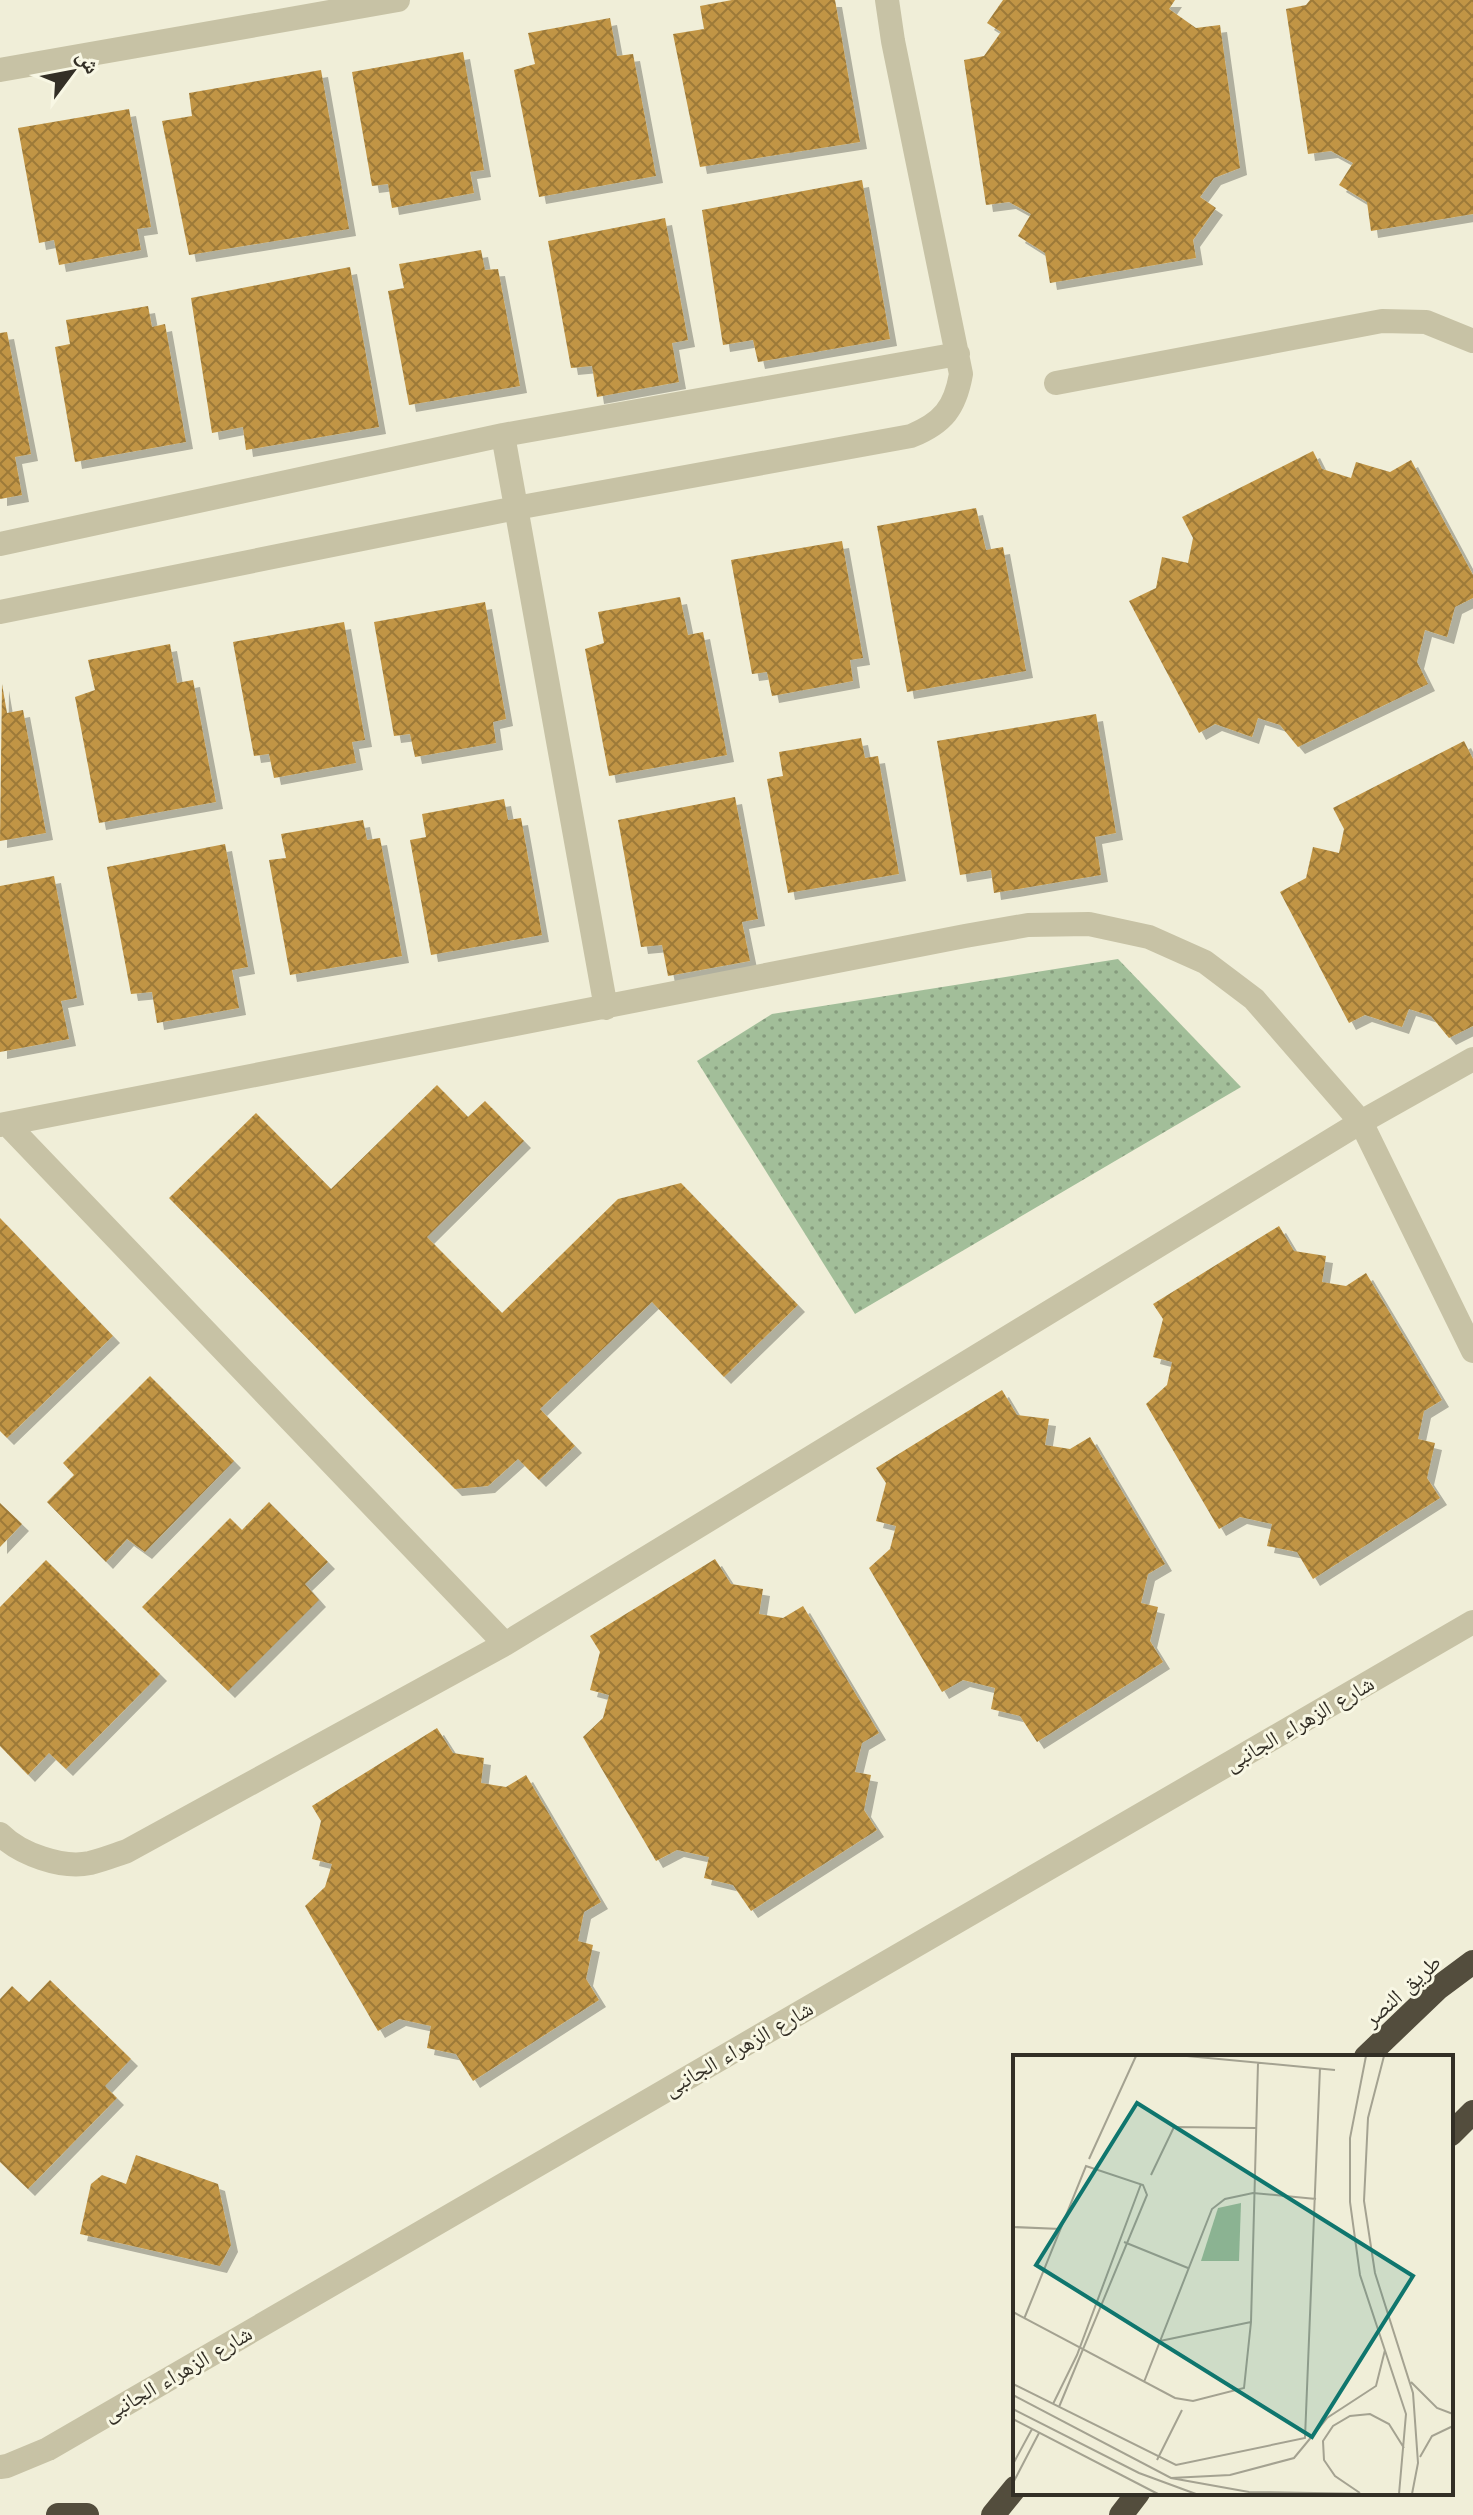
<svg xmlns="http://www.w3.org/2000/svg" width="1473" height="2515" viewBox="0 0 1473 2515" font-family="'Work Sans','Noto Naskh Arabic',sans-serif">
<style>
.grass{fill:url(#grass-dots)}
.building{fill:url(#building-cross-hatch);filter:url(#shadow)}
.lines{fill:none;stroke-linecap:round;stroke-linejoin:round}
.minor{stroke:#c7c2a5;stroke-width:24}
.highway{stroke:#534d3d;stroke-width:24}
.labels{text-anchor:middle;stroke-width:6;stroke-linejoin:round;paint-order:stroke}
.street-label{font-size:22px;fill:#332f26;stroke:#f8f7e4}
.inset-road{fill:none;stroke:#a4a291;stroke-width:2}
.view{fill:#0f766e;fill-opacity:0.15;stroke:#0f766e;stroke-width:4}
.inset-edge{fill:none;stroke:#332f26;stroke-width:4}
</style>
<defs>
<pattern id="grass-dots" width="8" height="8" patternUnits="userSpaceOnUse" patternTransform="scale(2)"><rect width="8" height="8" fill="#a2be99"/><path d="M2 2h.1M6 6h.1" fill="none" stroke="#859b7d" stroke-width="1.8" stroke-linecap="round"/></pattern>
<pattern id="building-cross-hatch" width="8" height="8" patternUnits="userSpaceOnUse" patternTransform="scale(2)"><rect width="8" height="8" fill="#c19545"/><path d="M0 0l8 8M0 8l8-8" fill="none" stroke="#9d7a39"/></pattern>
<filter id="shadow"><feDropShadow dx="7" dy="7" stdDeviation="0" flood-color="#0004"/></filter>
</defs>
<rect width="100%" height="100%" fill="#f0eed8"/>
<path class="grass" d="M 1118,959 L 1241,1087 L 855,1314 L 697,1061 L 772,1014 Z"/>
<path class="building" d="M 732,0 L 835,0 L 860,142 L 700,167 L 673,34 L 704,29 L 700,6 Z
M 1003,0 L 1175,0 L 1169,9 L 1196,28 L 1220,25 L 1240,168 L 1214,178 L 1200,197 L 1216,208 L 1193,240 L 1196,258 L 1050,283 L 1045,253 L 1018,236 L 1031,214 L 1009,202 L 986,205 L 964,60 L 984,56 L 1001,32 L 987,23 Z
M 1310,0 L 1473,0 L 1473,214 L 1371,231 L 1367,202 L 1339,185 L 1353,163 L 1331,151 L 1308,154 L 1286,9 L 1306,5 Z
M 610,18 L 617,56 L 633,54 L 656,176 L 539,197 L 514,70 L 535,64 L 528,33 Z
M 463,52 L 484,170 L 470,172 L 474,193 L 392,208 L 388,184 L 372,186 L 352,72 Z
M 321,70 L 349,229 L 189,255 L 162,121 L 192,116 L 189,93 Z
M 129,109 L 151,227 L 137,229 L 141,250 L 59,265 L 54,240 L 39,243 L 18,128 Z
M 862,180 L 890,339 L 758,362 L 753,340 L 723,345 L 702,210 Z
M 665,218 L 688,340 L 672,343 L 679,382 L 597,397 L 592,366 L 571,368 L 548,241 Z
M 481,250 L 485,270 L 498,269 L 520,386 L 409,405 L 388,291 L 404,288 L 399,264 Z
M 350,267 L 379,427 L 246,450 L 243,427 L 212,433 L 191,298 Z
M 148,306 L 152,327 L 165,324 L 186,442 L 75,462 L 55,347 L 70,344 L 66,320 Z
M 7,332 L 31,454 L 15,457 L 22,495 L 0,499 L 0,333 Z
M 1313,451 L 1322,469 L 1351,478 L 1356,462 L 1390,472 L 1411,460 L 1473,575 L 1473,598 L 1455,607 L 1447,637 L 1425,630 L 1417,662 L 1428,684 L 1298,747 L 1280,725 L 1258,718 L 1252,737 L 1215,724 L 1199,733 L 1129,601 L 1156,588 L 1162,557 L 1188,563 L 1193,538 L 1182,517 Z
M 976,508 L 986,550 L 1003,547 L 1026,671 L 907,692 L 877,526 Z
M 842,541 L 863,658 L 850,660 L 853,681 L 772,696 L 767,672 L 752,674 L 731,560 Z
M 680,597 L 688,635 L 703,632 L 727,755 L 609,776 L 585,649 L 604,643 L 598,612 Z
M 485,602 L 506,719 L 493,722 L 496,743 L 415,757 L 410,734 L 394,736 L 374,622 Z
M 344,622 L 365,740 L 352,742 L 356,763 L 274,778 L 269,754 L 254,756 L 233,642 Z
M 170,644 L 177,683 L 193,680 L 216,802 L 99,823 L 75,697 L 95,690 L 88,660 Z
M 2,684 L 7,713 L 23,710 L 46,833 L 0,841 Z
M 1096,714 L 1116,833 L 1095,837 L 1101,875 L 994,893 L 991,870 L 960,875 L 937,741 Z
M 861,738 L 865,758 L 878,756 L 899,874 L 788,893 L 767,779 L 783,776 L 779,752 Z
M 1464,741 L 1473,759 L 1473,1026 L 1449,1038 L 1431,1016 L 1409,1009 L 1402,1027 L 1365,1015 L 1349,1023 L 1280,892 L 1306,878 L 1313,847 L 1339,853 L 1344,829 L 1333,808 Z
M 735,797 L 758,919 L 742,922 L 750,961 L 668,976 L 662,945 L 641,947 L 618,820 Z
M 504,799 L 508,820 L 521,818 L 542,935 L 431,955 L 410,840 L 426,837 L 422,814 Z
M 363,820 L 367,840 L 380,838 L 402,956 L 290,975 L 269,860 L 286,858 L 281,834 Z
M 225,844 L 248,967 L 232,970 L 239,1008 L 157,1023 L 152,992 L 131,994 L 107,867 Z
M 54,876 L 77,998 L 61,1001 L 69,1039 L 0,1052 L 0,886 Z
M 437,1085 L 468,1117 L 485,1101 L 524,1141 L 427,1237 L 502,1313 L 618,1199 L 681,1183 L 798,1305 L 724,1377 L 652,1302 L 540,1409 L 575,1446 L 539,1480 L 518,1459 L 488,1486 L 455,1489 L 169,1198 L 256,1113 L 331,1189 Z
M 0,1218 L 113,1336 L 7,1438 L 0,1431 Z
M 1279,1226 L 1294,1251 L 1326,1256 L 1322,1282 L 1346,1286 L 1366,1273 L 1442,1400 L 1424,1411 L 1418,1439 L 1435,1443 L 1427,1478 L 1440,1498 L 1313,1579 L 1297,1552 L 1267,1546 L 1272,1524 L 1240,1517 L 1219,1529 L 1146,1404 L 1167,1385 L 1172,1362 L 1153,1357 L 1163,1319 L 1153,1304 Z
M 150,1376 L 234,1461 L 145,1552 L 127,1539 L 106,1562 L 47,1502 L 74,1475 L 63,1463 Z
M 1002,1390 L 1017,1415 L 1049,1419 L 1045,1445 L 1070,1449 L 1090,1437 L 1165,1564 L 1148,1574 L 1141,1603 L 1158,1607 L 1150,1641 L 1163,1662 L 1037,1742 L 1020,1716 L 991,1709 L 995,1688 L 963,1680 L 942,1692 L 869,1568 L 890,1549 L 896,1526 L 876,1521 L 886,1483 L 876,1468 Z
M 269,1502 L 328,1562 L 305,1584 L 319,1600 L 228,1691 L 142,1607 L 230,1518 L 242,1530 Z
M 0,1503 L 22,1524 L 0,1547 Z
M 715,1559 L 731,1584 L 763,1589 L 759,1614 L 783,1618 L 803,1606 L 879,1733 L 862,1743 L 855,1772 L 871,1775 L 864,1810 L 877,1830 L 751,1911 L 733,1885 L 704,1878 L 709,1857 L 677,1850 L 656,1861 L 583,1737 L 603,1718 L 609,1695 L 590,1690 L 600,1652 L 590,1636 Z
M 46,1560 L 160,1674 L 66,1769 L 49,1753 L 28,1775 L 0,1746 L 0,1607 Z
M 437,1728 L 453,1753 L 484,1758 L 481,1783 L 506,1787 L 526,1775 L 601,1902 L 584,1912 L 578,1941 L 593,1945 L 586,1979 L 599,2000 L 473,2081 L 456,2054 L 427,2048 L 431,2026 L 399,2019 L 378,2031 L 305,1906 L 325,1887 L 332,1864 L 312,1859 L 321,1821 L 312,1806 Z
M 50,1980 L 131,2059 L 105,2086 L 117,2098 L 28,2189 L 0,2162 L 0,1999 L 12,1986 L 29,2002 Z
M 136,2155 L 218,2184 L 231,2245 L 220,2266 L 80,2234 L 91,2184 L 102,2175 L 126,2184 Z"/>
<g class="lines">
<path class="minor" d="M 0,70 L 398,0
M 1056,383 L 1382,321 L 1426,322 L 1473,341
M 503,435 L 606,1008
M 0,544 L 503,435 L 958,354
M 0,612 L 516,508 L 911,436 C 943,423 955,408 961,374 L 893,41 L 887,0
M 7,1124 L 505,1644
M 0,1125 L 965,936 L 1028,925 L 1089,924 L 1149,937 L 1205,962 L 1254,999 L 1361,1122 L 1473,1351
M 0,1834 C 20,1854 62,1869 90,1863 C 102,1860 115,1855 127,1851 L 505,1644 L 1361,1122 L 1473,1059
M 0,2467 L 7,2466 L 48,2449 L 1473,1622"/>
<path class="highway" d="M 1366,2057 L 1438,1988 L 1473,1962
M 1451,2134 L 1473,2112
M 58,2515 L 87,2515
M 993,2515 L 1015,2488
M 1121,2515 L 1138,2493"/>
</g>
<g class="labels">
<g class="street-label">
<text transform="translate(1299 1723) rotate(-30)" y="8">شارع الزهراء الجانبى</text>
<text transform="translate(1402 1990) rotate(-42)" y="8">طريق النصر</text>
<text transform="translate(738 2048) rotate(-30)" y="8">شارع الزهراء الجانبى</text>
<text transform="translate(177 2373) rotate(-30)" y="8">شارع الزهراء الجانبى</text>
</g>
</g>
<g transform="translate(1013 2055)">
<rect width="440" height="440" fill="#f0eed8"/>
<path d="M 228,148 L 226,206 L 188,206 L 205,153 Z" fill="#a2be99"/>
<path class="inset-road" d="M 174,1 L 322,15M 353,1 L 337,83 L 337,147 L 347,220 L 393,359 L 386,439M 371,1 L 355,63 L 351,146 L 362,218 L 400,338 L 405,408 L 399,439M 76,104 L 123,1M 138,120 L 161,72 L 243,73M 0,172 L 48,174M 111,187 L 175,213M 0,257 L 162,343 L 180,346 L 231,333 L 238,267 L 245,8M 11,264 L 73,111 L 130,130 L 134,140 L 46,352M 147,286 L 238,267M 131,327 L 199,154 L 212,144 L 240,138 L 303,144M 398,327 L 424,353 L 440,359M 0,329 L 163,410 L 292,383 L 307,13M 0,340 L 158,423 L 236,437 L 360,439M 40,349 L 64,300 L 128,129M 0,354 L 126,418 L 183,439M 0,364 L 145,439M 407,402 L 419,381 L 440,371M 144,405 L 169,355M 0,409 L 19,374M 158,423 L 217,420 L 281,403 L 314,363 L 363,331 L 372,295M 0,428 L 26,378M 347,438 L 322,421 L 311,405 L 310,386 L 320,371 L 337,361 L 357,359 L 376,369 L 391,393"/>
<path class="view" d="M 124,48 L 400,221 L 299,382 L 23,210 Z"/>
<rect width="440" height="440" class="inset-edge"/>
</g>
<g transform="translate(72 72) rotate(58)" stroke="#f8f7e4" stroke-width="6" paint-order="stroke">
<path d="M0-6L14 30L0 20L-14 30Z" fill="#332f26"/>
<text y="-12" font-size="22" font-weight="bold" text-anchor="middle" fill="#332f26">ش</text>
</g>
</svg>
